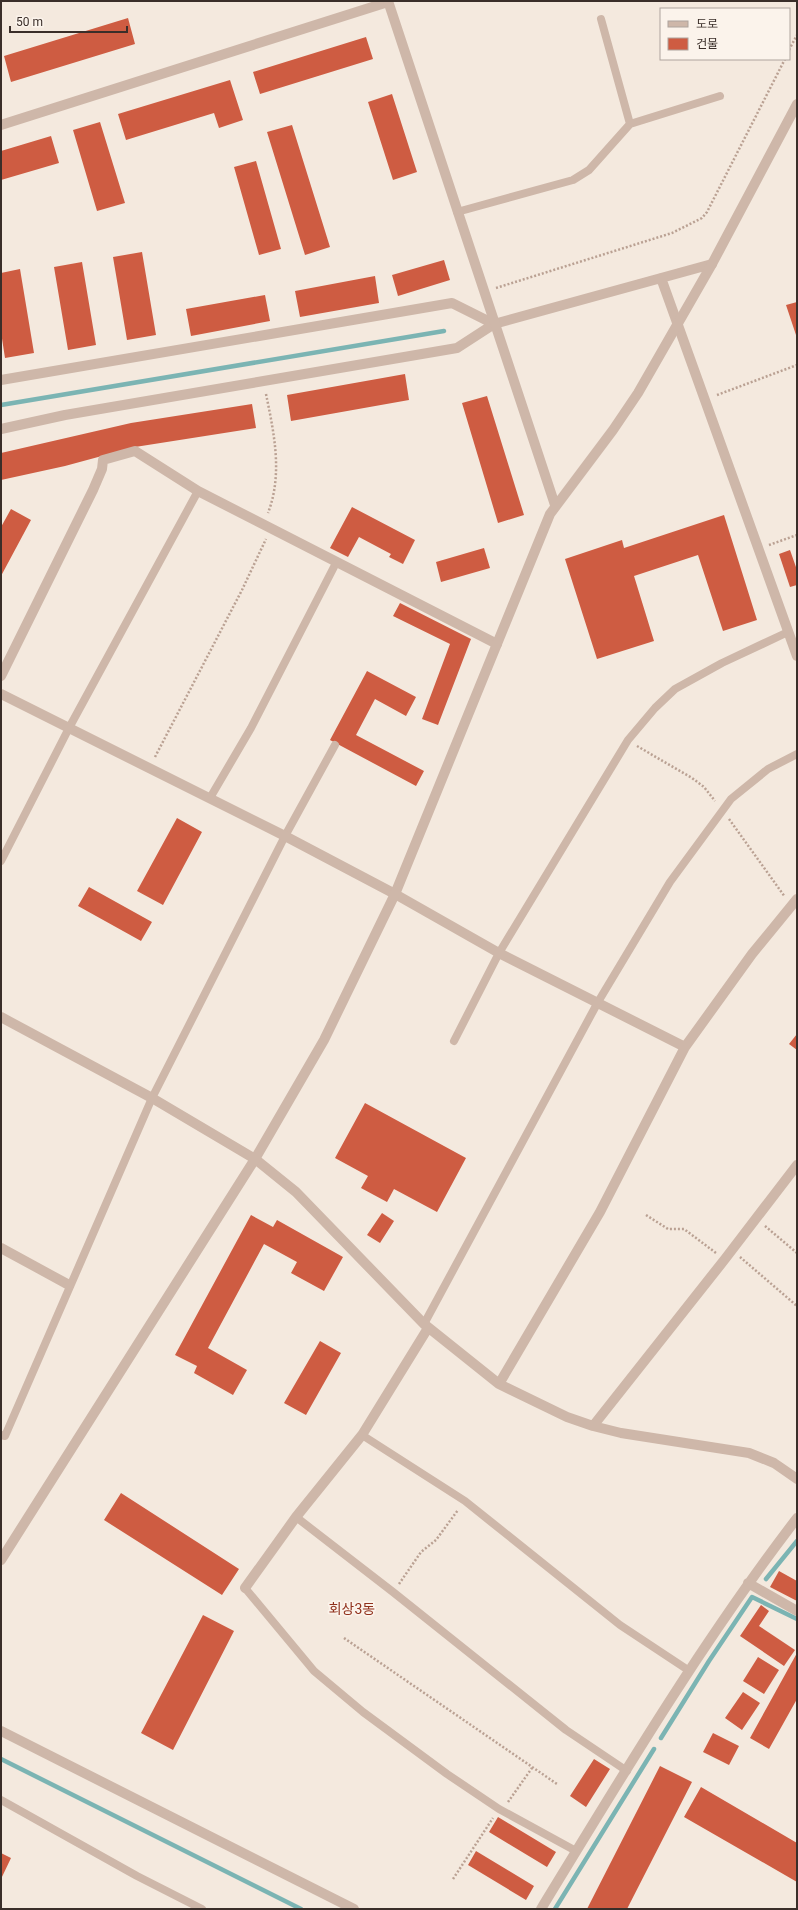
<svg xmlns="http://www.w3.org/2000/svg" width="798" height="1910" viewBox="0 0 798 1910" font-family="Roboto,'Noto Sans KR',sans-serif">
<style>
.lines{fill:none;stroke-linecap:round;stroke-linejoin:round}
.stream{stroke:#7bb4b3;stroke-width:4.5}
.building{fill:#ce5c42}
.path{stroke:#baa193;stroke-width:2.5;stroke-dasharray:2 2;stroke-linecap:butt}
.service{stroke:#ceb7a9;stroke-width:8}
.minor{stroke:#ceb7a9;stroke-width:10}
.tertiary{stroke:#ceb7a9;stroke-width:10}
.labels{text-anchor:middle;stroke-width:3.5;stroke-linejoin:round;paint-order:stroke}
.neighbourhood-label{font-size:14px;fill:#90311c;stroke:#fbf3eb}
</style>
<rect width="100%" height="100%" fill="#f4e9de"/>
<g class="lines">
<path class="stream" d="M 1,405 L 444,331
M 766,1579 L 797,1541
M 661,1738 L 709,1661 L 752,1597 L 797,1619
M 1,1759 L 301,1909
M 555,1909 L 654,1749"/>
</g>
<path class="building" d="M 128,18 L 135,44 L 11,82 L 4,56 Z
M 366,37 L 373,59 L 260,94 L 253,72 Z
M 230,80 L 243,120 L 219,128 L 214,113 L 126,140 L 118,114 Z
M 392,94 L 417,172 L 393,180 L 368,102 Z
M 100,122 L 125,203 L 97,211 L 73,130 Z
M 292,125 L 330,247 L 305,255 L 267,132 Z
M 51,136 L 59,163 L 1,180 L 1,151 Z
M 256,161 L 281,249 L 259,255 L 234,167 Z
M 142,252 L 156,335 L 127,340 L 113,257 Z
M 444,260 L 450,280 L 398,296 L 392,275 Z
M 82,262 L 96,345 L 68,350 L 54,267 Z
M 20,269 L 34,353 L 5,358 L 1,332 L 1,273 Z
M 375,276 L 379,303 L 300,317 L 295,291 Z
M 265,295 L 270,321 L 191,336 L 186,309 Z
M 797,302 L 797,338 L 786,305 Z
M 405,374 L 409,400 L 291,421 L 287,395 Z
M 487,396 L 524,515 L 498,523 L 462,403 Z
M 252,404 L 256,428 L 135,447 L 65,466 L 1,480 L 1,453 L 131,423 Z
M 352,507 L 415,540 L 403,564 L 389,557 L 391,554 L 359,537 L 348,557 L 330,548 Z
M 11,509 L 31,520 L 1,576 L 1,527 Z
M 724,515 L 757,620 L 723,631 L 698,555 L 634,576 L 654,641 L 597,659 L 565,559 L 622,540 L 624,548 Z
M 484,548 L 490,568 L 441,582 L 436,562 Z
M 790,550 L 797,570 L 797,585 L 790,587 L 779,554 Z
M 400,603 L 471,639 L 438,725 L 422,719 L 450,644 L 393,616 Z
M 367,671 L 416,697 L 406,716 L 375,699 L 356,735 L 424,771 L 416,786 L 330,740 Z
M 177,818 L 202,832 L 163,905 L 137,891 Z
M 89,887 L 152,922 L 141,941 L 78,906 Z
M 797,1034 L 797,1050 L 789,1044 Z
M 365,1103 L 466,1158 L 437,1212 L 394,1189 L 387,1202 L 361,1188 L 368,1176 L 335,1158 Z
M 382,1213 L 394,1221 L 380,1243 L 367,1235 Z
M 251,1215 L 273,1227 L 277,1220 L 343,1257 L 324,1291 L 291,1273 L 297,1262 L 264,1244 L 208,1348 L 247,1370 L 233,1395 L 194,1373 L 197,1366 L 175,1355 Z
M 320,1341 L 341,1353 L 306,1415 L 284,1403 Z
M 121,1493 L 239,1569 L 222,1595 L 104,1520 Z
M 779,1571 L 797,1581 L 797,1601 L 770,1587 Z
M 761,1605 L 769,1611 L 759,1626 L 795,1650 L 784,1666 L 740,1636 Z
M 203,1615 L 234,1631 L 173,1750 L 141,1733 Z
M 797,1653 L 797,1699 L 769,1749 L 750,1738 Z
M 758,1657 L 779,1670 L 764,1694 L 743,1681 Z
M 743,1692 L 760,1703 L 742,1730 L 725,1718 Z
M 713,1733 L 739,1746 L 729,1765 L 703,1752 Z
M 594,1759 L 610,1769 L 586,1807 L 570,1796 Z
M 660,1766 L 692,1782 L 627,1909 L 587,1909 Z
M 701,1787 L 797,1843 L 797,1882 L 684,1817 Z
M 498,1817 L 556,1852 L 547,1867 L 489,1832 Z
M 476,1851 L 534,1886 L 526,1900 L 468,1865 Z
M 1,1853 L 11,1858 L 1,1879 Z"/>
<g class="lines">
<path class="path" d="M 789,50 L 797,35
M 496,288 L 672,233 L 702,218 L 707,212 L 785,59
M 266,394 C 274,433 283,474 268,513
M 717,395 L 797,365
M 769,545 L 797,535
M 637,746 L 692,778 L 704,787 L 715,801
M 155,757 L 242,590 L 266,539
M 729,819 L 785,897
M 646,1215 L 668,1229 L 684,1229 L 716,1253
M 765,1226 L 797,1253
M 740,1257 L 797,1306
M 399,1584 L 421,1552 L 436,1540 L 458,1510
M 344,1638 L 557,1784
M 508,1802 L 532,1768
M 453,1879 L 493,1818"/>
<path class="service" d="M 601,19 L 630,124
M 457,212 L 573,180 L 589,170 L 630,124 L 720,96
M 210,798 L 251,728 L 336,563
M 1,861 L 69,728 L 198,491
M 454,1041 L 499,953 L 628,740 L 655,708 L 675,689 L 722,663 L 788,632
M 424,1324 L 598,1002 L 670,882 L 731,799 L 768,769 L 797,754
M 1,1435 L 5,1436 L 152,1098 L 285,836 L 335,745
M 362,1435 L 465,1501 L 620,1625 L 688,1670
M 296,1517 L 393,1592 L 566,1730 L 627,1771
M 245,1588 L 314,1671 L 363,1712 L 447,1774 L 499,1809 L 576,1851
M 1,1800 L 137,1876 L 202,1909"/>
<path class="minor" d="M 1,125 L 388,2
M 661,278 L 797,656
M 1,380 L 452,303 L 494,324
M 1,429 L 65,415 L 457,348 L 494,324 L 712,264
M 1,676 L 93,490 L 102,469 L 103,460 L 135,451 L 198,491 L 497,644
M 1,694 L 285,836 L 395,894 L 499,953 L 685,1047
M 255,1159 L 296,1192 L 424,1324 L 499,1384 L 567,1417 L 593,1426 L 621,1433 L 749,1453 L 774,1463 L 797,1479
M 1,1248 L 69,1285
M 499,1384 L 600,1212 L 685,1047 L 752,954 L 797,899
M 593,1426 L 725,1259 L 797,1165
M 748,1583 L 797,1611
M 245,1588 L 296,1517 L 362,1435 L 428,1328
M 1,1731 L 354,1909
M 541,1909 C 622,1776 702,1642 797,1518"/>
<path class="tertiary" d="M 388,1 L 555,505
M 1,1017 L 152,1098 L 255,1159
M 1,1560 L 255,1159 L 324,1040 L 395,894 L 550,514 L 613,430 L 638,393 L 712,264 L 797,104"/>
</g>
<g class="labels">
<g class="neighbourhood-label">
<text x="352" y="1614">회상3동</text>
</g>
</g>
<rect width="798" height="1910" fill="none" stroke="#3a2e29" stroke-width="4"/>
<rect x="660" y="8" width="130" height="52" fill="#fbf3eb" stroke="#aea49d"/>
<rect x="668" y="21" width="20" height="6" fill="#ceb7a9" stroke="#aea49d"/>
<text x="696" y="28" font-size="12" fill="#3a2e29">도로</text>
<rect x="668" y="38" width="20" height="12" fill="#ce5c42" stroke="#aea49d"/>
<text x="696" y="48" font-size="12" fill="#3a2e29">건물</text>
<path d="M10 26v6h117v-6" fill="none" stroke="#3a2e29" stroke-width="2"/>
<text x="16" y="26" font-size="12" fill="#3a2e29" stroke="#fbf3eb" stroke-width="3" paint-order="stroke">50 m</text>
</svg>
